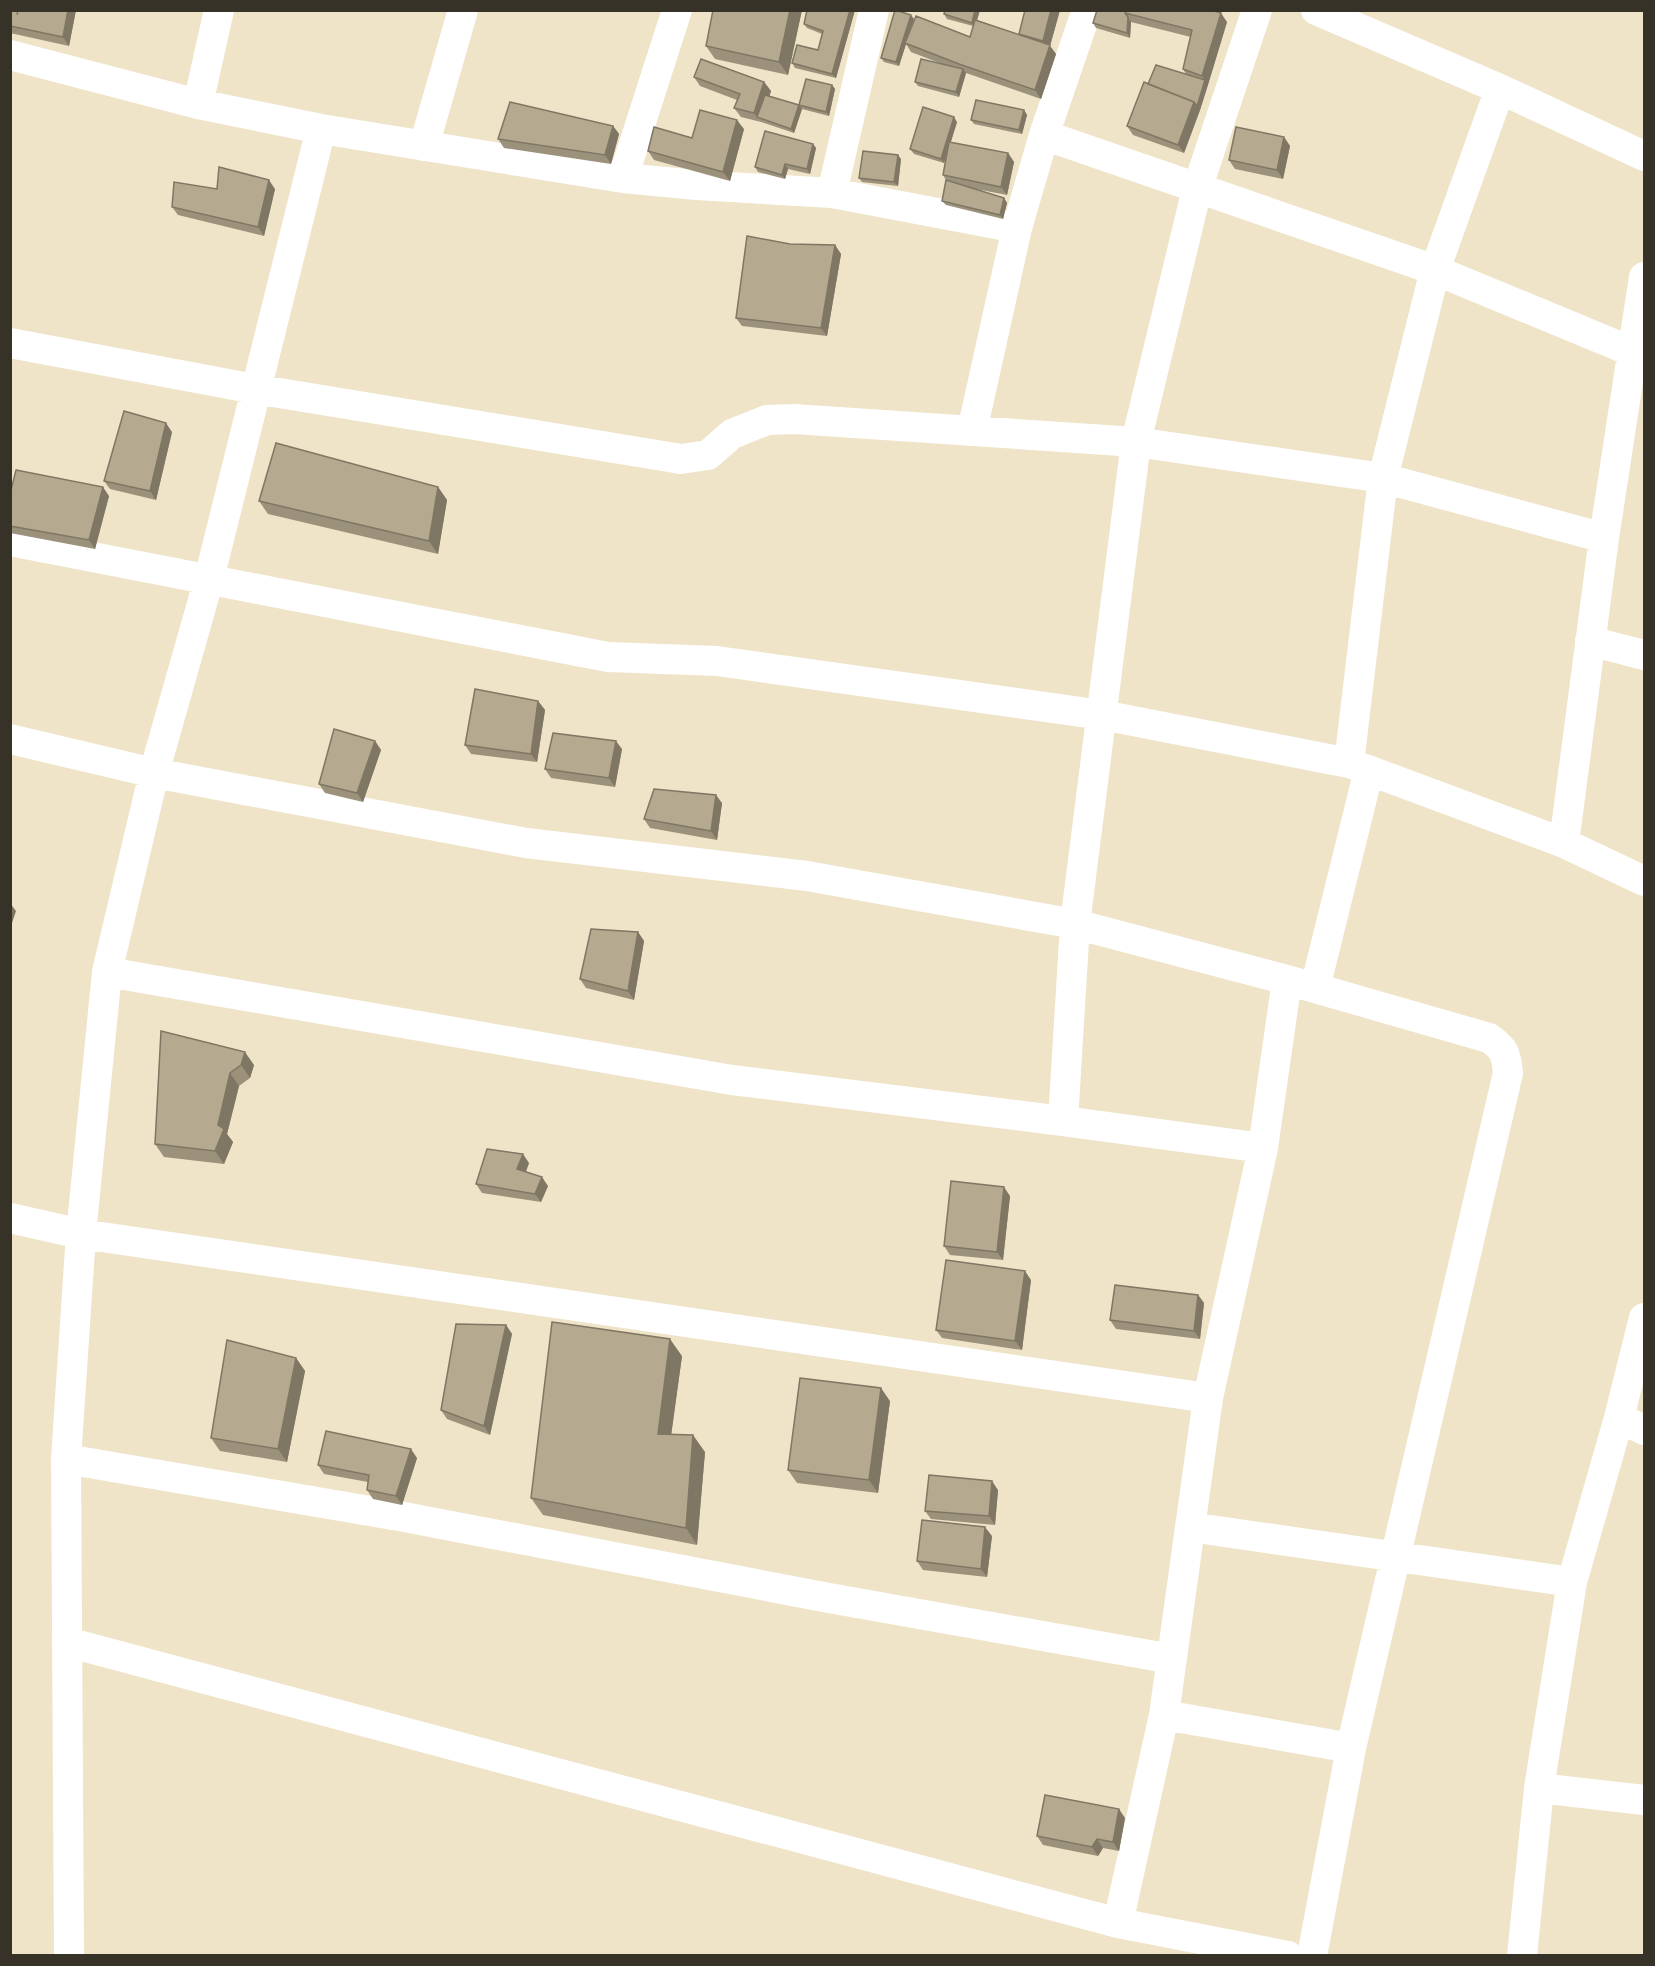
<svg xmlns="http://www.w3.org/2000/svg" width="1655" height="1966" viewBox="0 0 1655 1966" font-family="Raleway,sans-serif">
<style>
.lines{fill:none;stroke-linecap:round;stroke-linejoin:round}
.street{stroke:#fff;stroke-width:30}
.wall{fill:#9c927b}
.shaded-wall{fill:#7f7764}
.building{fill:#b5aa8f;stroke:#7f7764;stroke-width:1.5}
</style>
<rect width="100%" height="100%" fill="#efe4c8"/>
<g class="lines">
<path class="street" d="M 1316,10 L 1500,89 L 1644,156
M 10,55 L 198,104 L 321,129 L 623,178 L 697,185 L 832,193 L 1017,228
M 198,104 L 219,10
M 1044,135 L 1435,270 L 1633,352
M 424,146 L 463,10
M 623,178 L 677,10
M 832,193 L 874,10
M 10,343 L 255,389 L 681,459 L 708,455 L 732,434 L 767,420 L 794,419 L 1136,442 L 1383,478 L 1604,538
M 972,431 L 1017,228 L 1044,135 L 1087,10
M 10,541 L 608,657 L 717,661 L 1102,715 L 1349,763 L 1564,843 L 1644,881
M 1590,641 L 1644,655
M 10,739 L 154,773 L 526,843 L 807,876 L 1075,924 L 1287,980 L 1489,1038 C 1505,1049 1506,1054 1508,1073 L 1351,1748 L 1312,1956
M 1349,763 L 1383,478 L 1435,270 L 1500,89
M 1564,843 L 1604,538 L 1644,277
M 107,972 L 732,1080 L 1063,1121 L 1263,1148
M 1315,988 L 1369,770
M 1063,1121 L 1075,924 L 1136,442 L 1197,189 L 1257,10
M 10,1218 L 81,1234 L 1208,1398
M 1619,1418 L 1644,1430
M 66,1459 L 399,1516 L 829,1598 L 1172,1659
M 1190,1527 L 1572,1582
M 67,1642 L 1118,1923 L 1288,1956
M 1164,1715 L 1351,1748
M 1539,1788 L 1644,1800
M 1118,1923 L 1164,1715 L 1208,1398 L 1263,1148 L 1287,980
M 69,1956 L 66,1459 L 81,1234 L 107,972 L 154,773 L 209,579 L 321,129
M 1522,1956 L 1539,1788 L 1572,1582 L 1619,1418 L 1644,1318"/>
</g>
<path class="wall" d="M 10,10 L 76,10 L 69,46 L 10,33 Z
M 802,10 L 788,75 L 715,59 L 706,46 Z
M 855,10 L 836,78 L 795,68 L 792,63 L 818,50 L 822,34 L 807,28 L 804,24 Z
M 980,10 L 977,20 L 1020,35 L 1019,34 L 1025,10 L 1060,10 L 1050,46 L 1056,54 L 1041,99 L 966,73 L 959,97 L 918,86 L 915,82 L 942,64 L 911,52 L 906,44 L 899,66 L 884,62 L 881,58 L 914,19 L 970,37 L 973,26 L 947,19 L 944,14 Z
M 1097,10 L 1227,22 L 1200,110 L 1184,153 L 1133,135 L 1127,126 L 1148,84 L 1186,74 L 1183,69 L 1191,37 L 1131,22 L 1130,38 L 1096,28 L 1093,23 Z
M 694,77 L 764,82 L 771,91 L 769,97 L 799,105 L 832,85 L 835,89 L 829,116 L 802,109 L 794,133 L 761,122 L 741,117 L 734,108 L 737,100 L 700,86 Z
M 1024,110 L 1027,115 L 1022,134 L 974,124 L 971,120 Z
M 957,122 L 951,142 L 1008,153 L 1014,162 L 1007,195 L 976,189 L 1004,198 L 1007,203 L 1003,219 L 946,205 L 942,201 L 946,180 L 943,175 L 947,153 L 944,163 L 914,154 L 910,149 Z
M 613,126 L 619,134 L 611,164 L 504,148 L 498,139 Z
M 744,129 L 730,181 L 654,160 L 648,151 L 692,138 Z
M 1284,137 L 1290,146 L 1283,179 L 1235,169 L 1229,160 Z
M 813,144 L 816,148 L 810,174 L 788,169 L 785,179 L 758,172 L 755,167 Z
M 901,159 L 898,186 L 862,182 L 859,178 Z
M 217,189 L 275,189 L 264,236 L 178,215 L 172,207 Z
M 790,244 L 835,245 L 841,254 L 827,336 L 742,326 L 736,318 Z
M 172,432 L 156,500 L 110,489 L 104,481 Z
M 438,487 L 447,500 L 438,554 L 268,514 L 259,501 Z
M 10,494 L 109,496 L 95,549 L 10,533 Z
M 538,701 L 545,710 L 537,762 L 471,754 L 465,745 Z
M 375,741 L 381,750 L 363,802 L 325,793 L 319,784 Z
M 622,749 L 615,787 L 551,778 L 545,769 Z
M 722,803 L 717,840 L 650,828 L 644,819 Z
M 638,932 L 644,941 L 634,1000 L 586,988 L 580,979 Z
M 161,1031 L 254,1065 L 250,1078 L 239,1086 L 227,1134 L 233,1142 L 224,1164 L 164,1157 L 155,1144 Z
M 529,1163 L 526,1172 L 548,1186 L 541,1202 L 482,1193 L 476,1184 Z
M 1010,1196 L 1003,1260 L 950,1255 L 944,1246 Z
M 1031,1280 L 1022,1350 L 942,1338 L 936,1330 Z
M 1198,1295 L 1204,1303 L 1200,1339 L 1116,1329 L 1110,1320 Z
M 506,1325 L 512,1334 L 490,1435 L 447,1419 L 441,1410 Z
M 682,1356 L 671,1435 L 705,1452 L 697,1545 L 543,1515 L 531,1498 Z
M 296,1358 L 305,1371 L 287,1462 L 220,1451 L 211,1438 Z
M 890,1401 L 878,1493 L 797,1483 L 788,1470 Z
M 417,1458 L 402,1505 L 373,1499 L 367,1490 L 368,1482 L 324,1474 L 318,1465 Z
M 998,1490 L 995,1525 L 931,1519 L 925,1511 Z
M 992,1536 L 987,1577 L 923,1570 L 917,1561 Z
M 1125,1818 L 1119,1851 L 1103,1848 L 1098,1856 L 1043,1845 L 1037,1836 Z"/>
<path class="shaded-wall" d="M 68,10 L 76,10 L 69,46 L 63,37 Z
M 790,10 L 802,10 L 788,75 L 779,62 Z
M 850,10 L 855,10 L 836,78 L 832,74 Z
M 975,10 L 980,10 L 975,27 L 972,23 Z
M 1051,10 L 1060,10 L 1050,46 L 1056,54 L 1041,99 L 1035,90 L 1049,48 L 1043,41 Z
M 1221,13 L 1227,22 L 1208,85 L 1202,76 Z
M 911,15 L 914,19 L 905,43 L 906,44 L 899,66 L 896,62 Z
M 1128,17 L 1131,22 L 1130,38 L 1127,33 Z
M 963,69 L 966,73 L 959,97 L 956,92 Z
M 1205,80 L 1208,85 L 1200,110 L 1184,153 L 1178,145 L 1194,102 Z
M 764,82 L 771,91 L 762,119 L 757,117 L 754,113 Z
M 832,85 L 835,89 L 829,116 L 826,112 Z
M 799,105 L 802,109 L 794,133 L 791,129 Z
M 1024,110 L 1027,115 L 1022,134 L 1019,130 Z
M 954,117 L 957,122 L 944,163 L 941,159 Z
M 737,120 L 744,129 L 730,181 L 723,172 Z
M 613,126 L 619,134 L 611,164 L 605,155 Z
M 1284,137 L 1290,146 L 1283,179 L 1277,170 Z
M 813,144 L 816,148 L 810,174 L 807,169 Z
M 1008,153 L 1014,162 L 1007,195 L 1001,187 Z
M 898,155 L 901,159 L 898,186 L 894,182 Z
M 785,164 L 788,169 L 785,179 L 782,175 Z
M 269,180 L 275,189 L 264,236 L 258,227 Z
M 1004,198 L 1007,203 L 1003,219 L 1000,215 Z
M 835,245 L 841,254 L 827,336 L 821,328 Z
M 166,423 L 172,432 L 156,500 L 150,491 Z
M 103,487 L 109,496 L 95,549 L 89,540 Z
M 438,487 L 447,500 L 438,554 L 429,541 Z
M 538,701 L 545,710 L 537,762 L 531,754 Z
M 375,741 L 381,750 L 363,802 L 357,793 Z
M 616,741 L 622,749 L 615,787 L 609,778 Z
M 716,795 L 722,803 L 717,840 L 711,831 Z
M 10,903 L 16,911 L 10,929 Z
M 638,932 L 644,941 L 634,1000 L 628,991 Z
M 245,1052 L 254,1065 L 250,1078 L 241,1065 Z
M 230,1073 L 239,1086 L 227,1134 L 233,1142 L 224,1164 L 215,1151 L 218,1125 Z
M 523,1154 L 529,1163 L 523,1178 L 517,1169 Z
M 542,1177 L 548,1186 L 541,1202 L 535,1194 Z
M 1004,1187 L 1010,1196 L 1003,1260 L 997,1252 Z
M 1025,1271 L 1031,1280 L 1022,1350 L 1015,1341 Z
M 1198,1295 L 1204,1303 L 1200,1339 L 1194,1331 Z
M 506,1325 L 512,1334 L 490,1435 L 484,1426 Z
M 670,1339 L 682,1356 L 669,1451 L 658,1434 Z
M 296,1358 L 305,1371 L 287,1462 L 278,1449 Z
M 881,1388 L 890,1401 L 878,1493 L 869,1480 Z
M 693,1435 L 705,1452 L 697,1545 L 686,1528 Z
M 411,1449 L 417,1458 L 402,1505 L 396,1496 Z
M 992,1481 L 998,1490 L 995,1525 L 989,1516 Z
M 985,1527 L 992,1536 L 987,1577 L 981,1569 Z
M 1119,1809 L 1125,1818 L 1119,1851 L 1113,1842 Z
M 1097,1839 L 1103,1848 L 1098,1856 L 1092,1847 Z"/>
<path class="building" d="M 10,10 L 18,10 L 17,15 L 18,10 L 68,10 L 63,37 L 10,26 Z
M 713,10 L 790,10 L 779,62 L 706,46 Z
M 807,10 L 850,10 L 832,74 L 792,63 L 797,45 L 818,50 L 823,31 L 804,24 Z
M 895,10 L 911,15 L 896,62 L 881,58 Z
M 945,10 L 975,10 L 972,23 L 944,14 Z
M 1025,10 L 1051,10 L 1043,41 L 1019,34 Z
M 1097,10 L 1126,10 L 1125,13 L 1128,17 L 1127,33 L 1093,23 Z
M 1126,10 L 1211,10 L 1221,13 L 1202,76 L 1183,69 L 1192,30 L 1125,13 Z
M 916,16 L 970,37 L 975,20 L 1050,45 L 1035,90 L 959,64 L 905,43 Z
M 701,59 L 764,82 L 754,113 L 734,108 L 740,94 L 694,77 Z
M 921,59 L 963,69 L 956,92 L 915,82 Z
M 1156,65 L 1205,80 L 1197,106 L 1194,102 L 1148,84 Z
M 806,79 L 832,85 L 826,112 L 799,105 L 791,129 L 757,117 L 765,95 L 799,105 Z
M 1144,82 L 1194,102 L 1178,145 L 1127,126 Z
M 976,100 L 1024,110 L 1019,130 L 971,120 Z
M 510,102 L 613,126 L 605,155 L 498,139 Z
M 923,107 L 954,117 L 941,159 L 910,149 Z
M 700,110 L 737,120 L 723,172 L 648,151 L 654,127 L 692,138 Z
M 1236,127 L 1284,137 L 1277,170 L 1229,160 Z
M 765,131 L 813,144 L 807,169 L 785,164 L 782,175 L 755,167 Z
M 949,142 L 1008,153 L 1001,187 L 943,175 Z
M 863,151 L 898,155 L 894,182 L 859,178 Z
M 219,167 L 269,180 L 258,227 L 172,207 L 174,182 L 217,189 Z
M 946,180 L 1004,198 L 1000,215 L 942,201 Z
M 747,236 L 790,244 L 835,245 L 821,328 L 736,318 Z
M 124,411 L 166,423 L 150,491 L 104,481 Z
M 276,443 L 438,487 L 429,541 L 259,501 Z
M 16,470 L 103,487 L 89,540 L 10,526 L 10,494 Z
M 475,689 L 538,701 L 531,754 L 465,745 Z
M 334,729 L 375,741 L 357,793 L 319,784 Z
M 553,733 L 616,741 L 609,778 L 545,769 Z
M 654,789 L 716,795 L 711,831 L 644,819 Z
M 591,929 L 638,932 L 628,991 L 580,979 Z
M 161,1031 L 245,1052 L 241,1065 L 230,1073 L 218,1125 L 224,1129 L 215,1151 L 155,1144 Z
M 487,1149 L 523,1154 L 517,1169 L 542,1177 L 535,1194 L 476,1184 Z
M 951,1181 L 1004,1187 L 997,1252 L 944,1246 Z
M 946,1260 L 1025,1271 L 1015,1341 L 936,1330 Z
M 1115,1285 L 1198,1295 L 1194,1331 L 1110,1320 Z
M 552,1322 L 670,1339 L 658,1434 L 693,1435 L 686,1528 L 531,1498 Z
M 456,1324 L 506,1325 L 484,1426 L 441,1410 Z
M 227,1340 L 296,1358 L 278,1449 L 211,1438 Z
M 800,1378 L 881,1388 L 869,1480 L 788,1470 Z
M 326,1431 L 411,1449 L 396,1496 L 367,1490 L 369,1475 L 318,1465 Z
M 929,1475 L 992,1481 L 989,1516 L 925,1511 Z
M 922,1520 L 985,1527 L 981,1569 L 917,1561 Z
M 1045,1795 L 1119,1809 L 1113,1842 L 1097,1839 L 1092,1847 L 1037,1836 Z"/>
<rect width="1655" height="1966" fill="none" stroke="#363227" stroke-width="24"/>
</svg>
